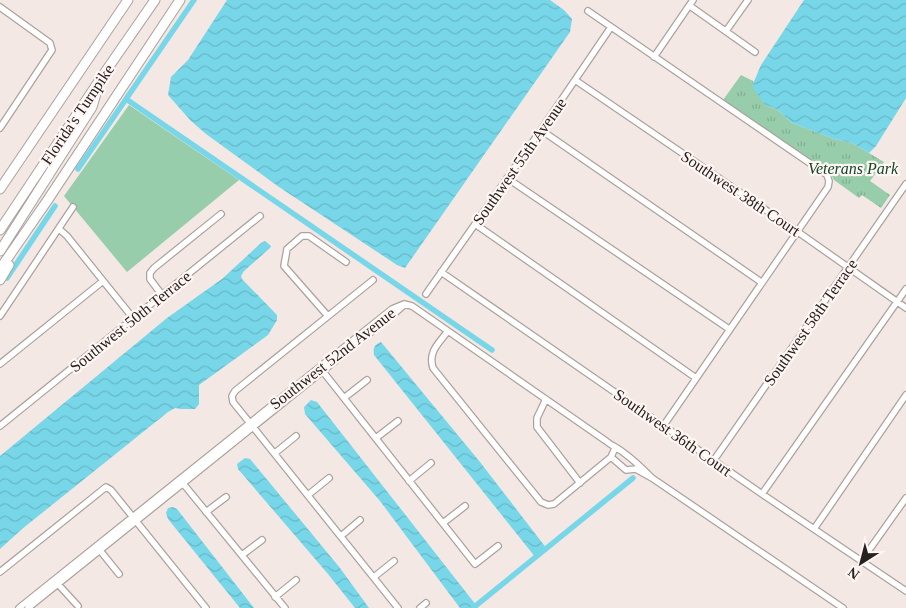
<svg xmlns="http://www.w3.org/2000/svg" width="906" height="608" viewBox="0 0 906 608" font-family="'Times New Roman',serif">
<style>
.grass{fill:#97cdaa}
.park{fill:url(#park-tufts)}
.water{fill:url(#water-waves)}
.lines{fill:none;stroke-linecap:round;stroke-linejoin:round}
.canal{stroke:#77d7e8;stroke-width:5.5}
.minor-casing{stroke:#aca29e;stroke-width:8}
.highway-casing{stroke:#aca29e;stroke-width:11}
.minor{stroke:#fff;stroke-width:5.5}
.highway{stroke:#fff;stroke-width:9}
.labels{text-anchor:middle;stroke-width:4.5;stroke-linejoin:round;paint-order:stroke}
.street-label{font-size:16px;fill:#262221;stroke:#fff6f3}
.park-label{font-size:16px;font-style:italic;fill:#10462a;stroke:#fff6f3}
</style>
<defs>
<pattern id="park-tufts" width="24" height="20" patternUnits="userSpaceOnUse" patternTransform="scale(1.25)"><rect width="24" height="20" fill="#97cdaa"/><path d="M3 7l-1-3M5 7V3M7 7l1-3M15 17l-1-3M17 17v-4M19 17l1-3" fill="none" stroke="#82b092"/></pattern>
<pattern id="water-waves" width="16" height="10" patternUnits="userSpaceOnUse" patternTransform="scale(1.25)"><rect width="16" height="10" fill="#77d7e8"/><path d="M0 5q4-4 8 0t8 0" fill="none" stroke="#67b8c7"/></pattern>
</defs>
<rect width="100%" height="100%" fill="#f3e8e4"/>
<path class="grass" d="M 129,105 L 239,180 L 127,272 L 64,196 Z"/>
<path class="park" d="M 741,75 L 753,81 L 754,88 L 768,106 L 778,110 L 792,123 L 834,139 L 852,143 L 884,162 L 870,181 L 890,195 L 881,208 L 862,195 L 859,198 L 834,180 L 832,176 L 723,100 Z"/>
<path class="water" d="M 227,0 L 550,0 L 564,10 L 572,19 L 570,32 L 405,268 L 397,265 L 279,187 L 206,134 L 191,121 L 168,95 L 171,77 L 188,60 Z
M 804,0 L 906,0 L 906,98 L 876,146 L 869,153 L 852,143 L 834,139 L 792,123 L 778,110 L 764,104 L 752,86 L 761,65 Z
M 265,241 L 271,246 L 270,248 L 244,271 L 241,276 L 242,279 L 277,315 L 277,320 L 268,335 L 199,385 L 199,404 L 195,409 L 181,409 L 175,408 L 168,412 L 22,529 L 0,549 L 0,456 L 167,318 L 222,279 L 261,243 Z
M 381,342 L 480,462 L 547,549 L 536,558 L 374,355 C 373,348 374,345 381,342 Z
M 311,400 L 317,402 L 476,605 L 473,608 L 460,608 L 380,501 L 305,414 L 304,407 Z
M 245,458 L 250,459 L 340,568 L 369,608 L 355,608 L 328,574 L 238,469 L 237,464 Z
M 173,507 L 177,509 L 254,608 L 240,608 L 168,519 L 166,513 L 168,508 Z"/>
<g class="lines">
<path class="canal" d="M 126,99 L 492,350
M 78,169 L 194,0
M 7,278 L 55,206
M 473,608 L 633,478"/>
<g class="minor-casing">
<path id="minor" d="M 690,6 L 755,52
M 0,7 L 50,43 L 52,50 L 0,128
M 588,11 L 827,175 L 829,181 L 828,187 L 664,425
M 726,31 L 748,0
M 654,57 L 693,0
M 575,80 L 798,232 L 906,308
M 541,130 L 761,282
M 507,178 L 729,329
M 475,224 L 696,378
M 59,229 L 67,236 L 133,318
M 441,272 L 762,494 L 906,591
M 373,280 L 235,391 L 232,396 L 233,402 L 398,608
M 426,294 L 541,130 L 611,27
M 162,295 L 150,279 L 150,273 L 154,268 L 221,214
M 404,304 L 412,306 L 606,441 C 612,446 618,448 624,453 C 634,460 643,469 652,478
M 327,315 L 284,266 L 287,249 L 302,236 L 309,236 L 346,262
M 0,316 L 73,207
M 448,331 C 438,344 428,352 433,368 L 541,502 L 548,505 L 554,504 L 611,457 L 615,448
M 0,364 L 103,281
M 321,369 L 475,564 L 498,546
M 344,398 L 367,380
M 546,399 L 537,418 L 537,427 L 580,483
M 0,426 L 260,216
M 376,438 L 398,421
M 275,453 L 296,436
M 611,457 L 626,470 L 636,469 L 652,478 L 843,608
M 714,460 L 906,184
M 181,481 L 285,608
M 409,481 L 431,463
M 762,494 L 906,289
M 308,495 L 329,478
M 206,512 L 226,497
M 443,523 L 465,506
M 814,529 L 906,395
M 341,536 L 360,520
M 98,548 L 119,574
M 242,555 L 262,540
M 862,560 L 906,498
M 0,572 L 106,487 L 111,490 L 206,608
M 374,577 L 394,561
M 56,582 L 78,606
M 275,597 L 296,580
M 19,608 L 392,309 L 404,304
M 28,608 L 395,313 L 403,306
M 420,608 L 426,603"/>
</g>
<g class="highway-casing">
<path id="highway" d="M 0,189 L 128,0
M 0,230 L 101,78 L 155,0
M 0,251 L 92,107 L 98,87
M 0,269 L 47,201 L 180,0
M 0,280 L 9,265"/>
</g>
<use href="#minor" class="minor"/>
<use href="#highway" class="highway"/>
</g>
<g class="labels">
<g class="street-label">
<text transform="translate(77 114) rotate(-56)" y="6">Florida's Turnpike</text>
<text transform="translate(519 161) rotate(-55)" y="6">Southwest 55th Avenue</text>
<text transform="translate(741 193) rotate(34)" y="6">Southwest 38th Court</text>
<text transform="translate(130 321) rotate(-39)" y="6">Southwest 50th Terrace</text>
<text transform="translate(810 322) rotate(-55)" y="6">Southwest 58th Terrace</text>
<text transform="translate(332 358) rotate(-38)" y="6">Southwest 52nd Avenue</text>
<text transform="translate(673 432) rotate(35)" y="6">Southwest 36th Court</text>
</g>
<g class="park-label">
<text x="853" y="174">Veterans Park</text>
</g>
</g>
<g transform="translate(861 563) rotate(216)" stroke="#fff6f3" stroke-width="4" paint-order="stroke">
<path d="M0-4L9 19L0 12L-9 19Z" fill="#262221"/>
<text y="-8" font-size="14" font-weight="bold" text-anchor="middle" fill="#262221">N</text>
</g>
</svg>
